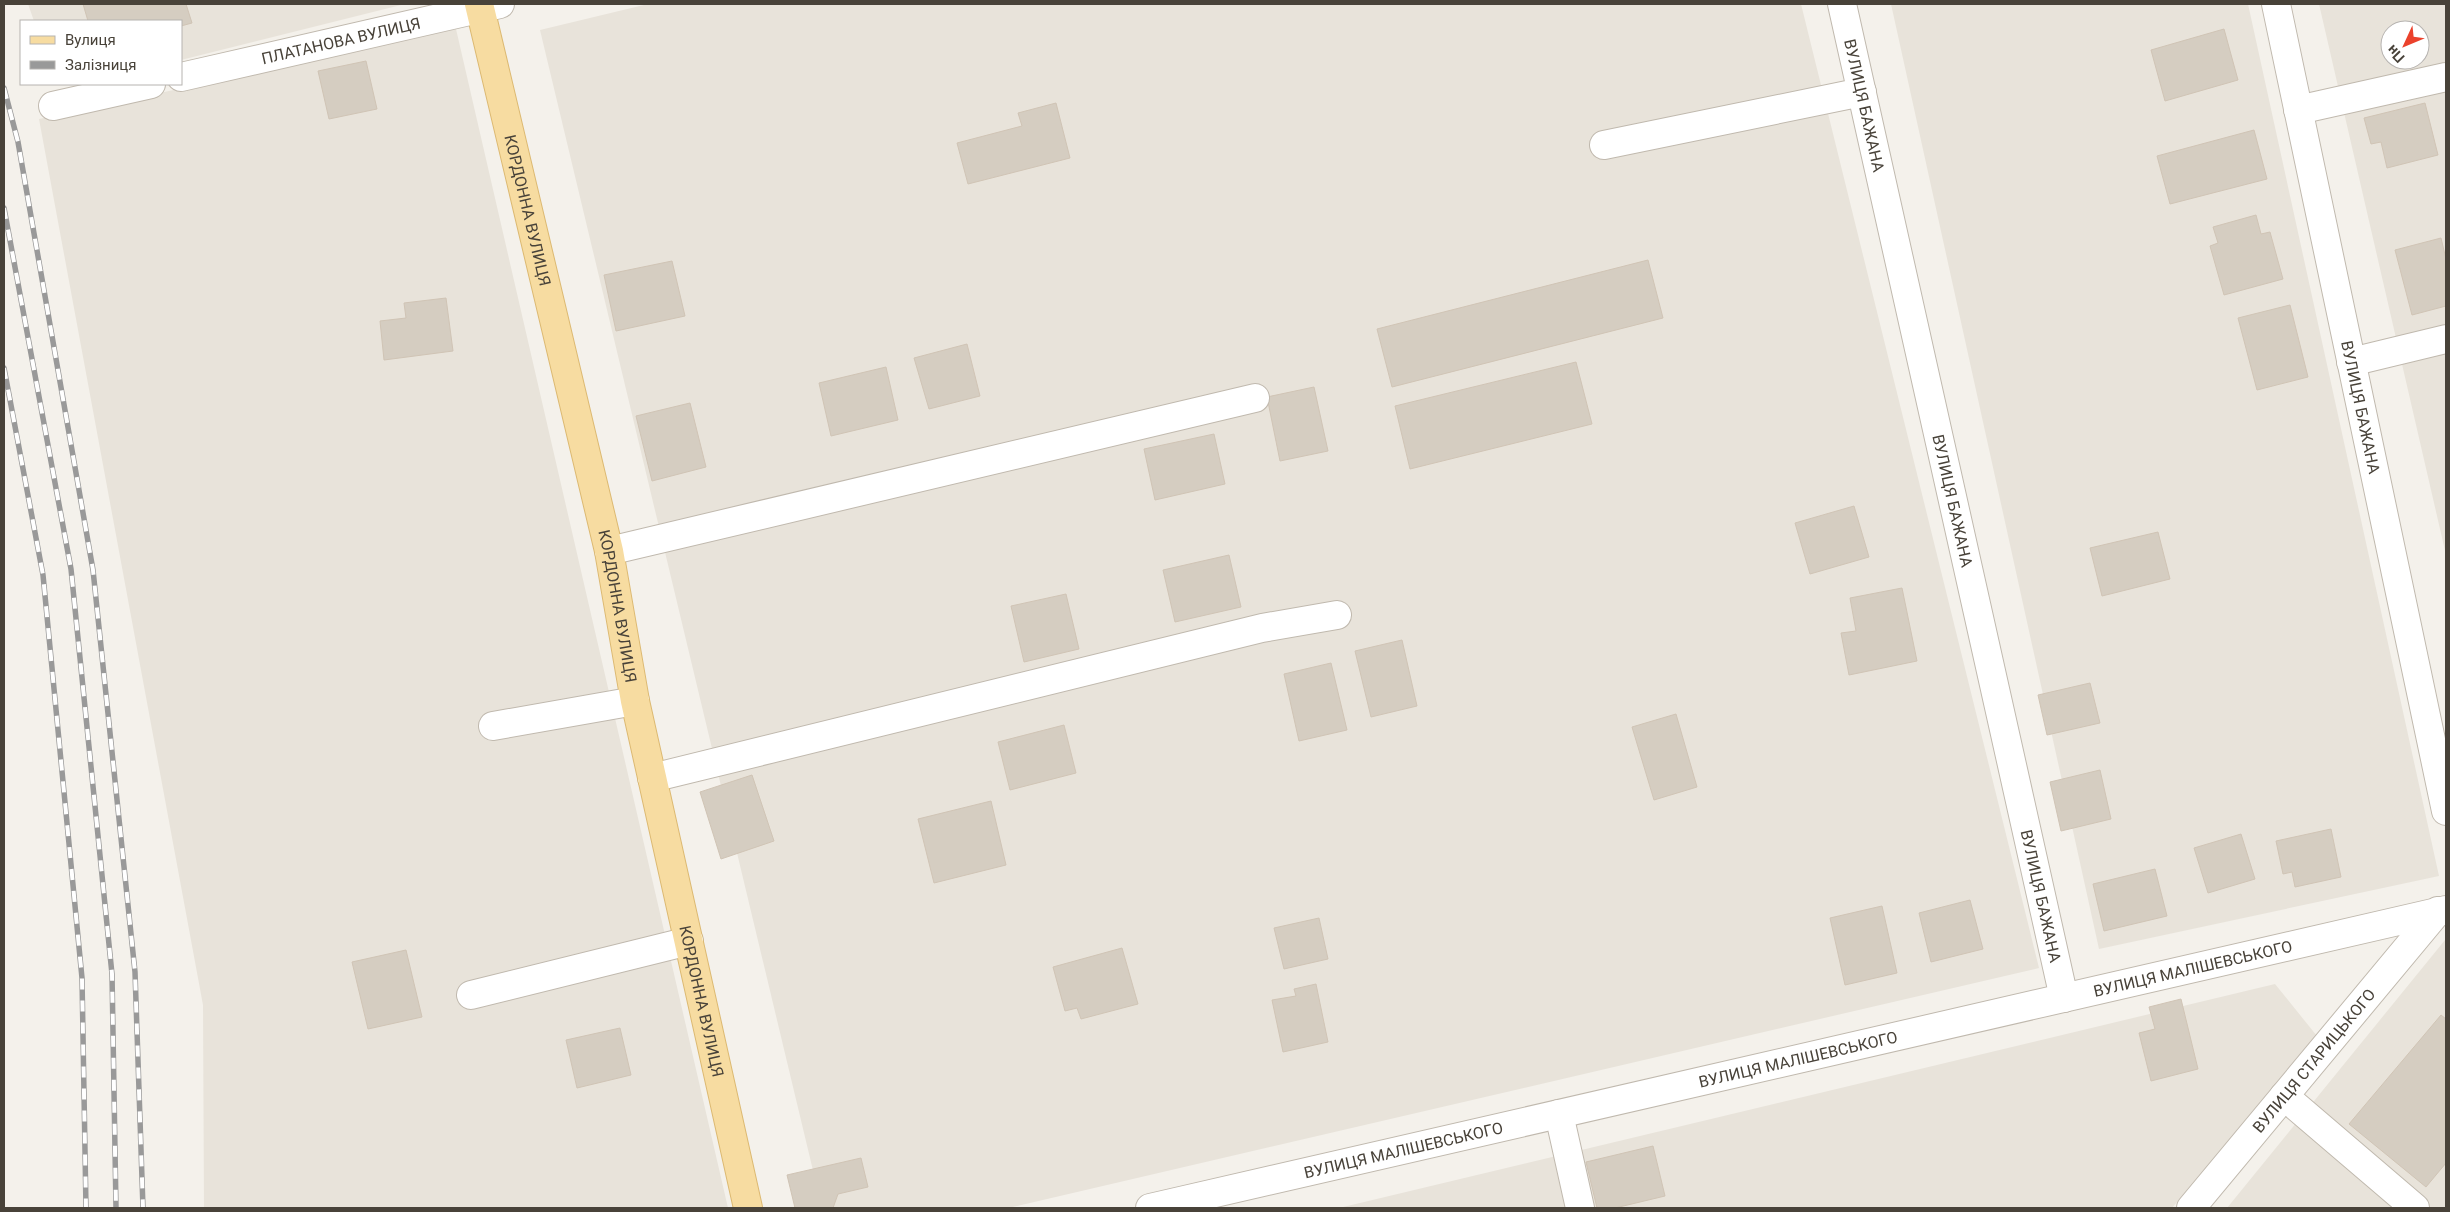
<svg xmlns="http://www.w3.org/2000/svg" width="2450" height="1212" viewBox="0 0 2450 1212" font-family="Roboto,sans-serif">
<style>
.residential{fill:#e8e3da;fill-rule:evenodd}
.building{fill:#d5cdc1;stroke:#d0c4b5}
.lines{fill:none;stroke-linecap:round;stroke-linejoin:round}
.minor-casing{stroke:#c0b9ae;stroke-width:30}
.major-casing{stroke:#dcb972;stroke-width:30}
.minor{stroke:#fff;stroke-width:28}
.major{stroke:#f7dca1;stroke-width:28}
.rail-casing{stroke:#999;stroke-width:5.5}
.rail{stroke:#fff;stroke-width:4;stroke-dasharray:11;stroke-linecap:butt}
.labels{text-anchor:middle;stroke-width:4.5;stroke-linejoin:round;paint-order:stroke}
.street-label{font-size:16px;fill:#484239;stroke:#fff}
</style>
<rect width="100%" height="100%" fill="#f4f1eb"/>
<path class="residential" d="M 28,4 L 405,4 L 181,60 L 181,21 L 34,21 Z
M 648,4 L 1801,4 L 2039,968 L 1008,1208 L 822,1208 L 540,30 Z
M 1891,4 L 2248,4 L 2439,876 L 2099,949 Z
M 2319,4 L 2446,4 L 2446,555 ZM 2390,30 L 2420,30 L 2420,60 L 2390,60 Z
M 456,29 L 728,1208 L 204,1208 L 203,1005 L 39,119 Z
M 2445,940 L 2446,1208 L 2227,1208 Z
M 2275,984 L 2317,1036 L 2172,1208 L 1339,1208 Z"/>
<path class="building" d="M 83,4 L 186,4 L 192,23 L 181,26 L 181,21 L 88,21 Z
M 2224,29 L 2238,80 L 2165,101 L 2151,50 Z
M 366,61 L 377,109 L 329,119 L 318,71 Z
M 1056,103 L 1070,158 L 968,184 L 957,143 L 1022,126 L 1018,113 Z
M 2425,103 L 2438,155 L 2387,168 L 2381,142 L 2371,144 L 2364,118 Z
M 2254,130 L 2267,179 L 2170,204 L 2157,156 Z
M 2256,215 L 2261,234 L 2270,232 L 2283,279 L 2224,295 L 2210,246 L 2218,243 L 2213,227 Z
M 2441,238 L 2446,259 L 2446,306 L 2412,315 L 2395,250 Z
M 1648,260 L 1663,318 L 1392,387 L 1377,329 Z
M 672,261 L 685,316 L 616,331 L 604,275 Z
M 446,298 L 453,351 L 384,360 L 380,321 L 406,318 L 404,303 Z
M 2290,305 L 2308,377 L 2257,390 L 2238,318 Z
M 967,344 L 980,396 L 929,409 L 914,358 Z
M 1576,362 L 1592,424 L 1410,469 L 1395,406 Z
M 886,367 L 898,420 L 831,436 L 819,383 Z
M 1314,387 L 1328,451 L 1280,461 L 1267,397 Z
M 690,403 L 706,467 L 652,481 L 636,416 Z
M 1214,434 L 1225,484 L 1155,500 L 1144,449 Z
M 1854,506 L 1869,557 L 1810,574 L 1795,523 Z
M 2158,532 L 2170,579 L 2102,596 L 2090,548 Z
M 1229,555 L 1241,607 L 1175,622 L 1163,570 Z
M 1902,588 L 1917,661 L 1849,675 L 1841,633 L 1856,631 L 1850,598 Z
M 1066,594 L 1079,649 L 1024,662 L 1011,606 Z
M 1402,640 L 1417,706 L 1371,717 L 1355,651 Z
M 1331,663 L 1347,730 L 1299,741 L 1284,674 Z
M 2090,683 L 2100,723 L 2047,735 L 2038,695 Z
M 1676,714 L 1697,787 L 1654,800 L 1632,727 Z
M 1064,725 L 1076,773 L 1010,790 L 998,742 Z
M 2100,770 L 2111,819 L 2061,831 L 2050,782 Z
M 752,775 L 774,841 L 721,859 L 700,792 Z
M 991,801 L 1006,865 L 934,883 L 918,819 Z
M 2331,829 L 2341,877 L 2295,887 L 2292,872 L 2283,874 L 2276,841 Z
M 2241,834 L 2255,879 L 2208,893 L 2194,848 Z
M 2155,869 L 2167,916 L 2104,931 L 2093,884 Z
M 1970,900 L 1983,949 L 1931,962 L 1919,913 Z
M 1882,906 L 1897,973 L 1845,985 L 1830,918 Z
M 1319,918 L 1328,959 L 1284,969 L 1274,928 Z
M 1122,948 L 1138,1004 L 1081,1019 L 1077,1008 L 1065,1011 L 1053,967 Z
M 406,950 L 422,1017 L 368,1029 L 352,962 Z
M 1316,984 L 1328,1042 L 1283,1052 L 1272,1000 L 1296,996 L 1294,989 Z
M 2181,999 L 2198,1069 L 2151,1081 L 2139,1033 L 2155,1029 L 2149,1007 Z
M 2441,1015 L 2446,1019 L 2446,1163 L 2426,1187 L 2349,1124 Z
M 620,1028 L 631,1075 L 577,1088 L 566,1040 Z
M 1653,1146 L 1665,1196 L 1615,1208 L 1597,1208 L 1586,1162 Z
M 861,1158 L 868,1187 L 838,1194 L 833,1208 L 795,1208 L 787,1175 Z"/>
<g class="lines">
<g class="minor-casing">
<g id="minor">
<path id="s1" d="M 1842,4 L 2064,998"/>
<path id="s2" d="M 2276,4 L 2446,811"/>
<path id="s3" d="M 181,77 L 500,4"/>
<path d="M 53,106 L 151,84"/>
<path d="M 2298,110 L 2446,77"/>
<path d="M 1604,145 L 1862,92"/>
<path d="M 2351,362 L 2446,339"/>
<path d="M 609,551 L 1255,398"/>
<path d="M 493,726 L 635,701"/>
<path d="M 652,778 L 1262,628 L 1337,615"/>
<path d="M 471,995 L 689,941"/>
<path d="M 2284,1096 L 2415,1208"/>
<path d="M 1559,1114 L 1580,1208"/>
<path id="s4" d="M 1150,1208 L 2446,910"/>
<path id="s5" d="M 2191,1208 L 2438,911"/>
</g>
</g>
<g class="major-casing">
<g id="major">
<path id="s6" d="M 479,4 L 609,551 L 635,701 L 748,1208"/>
</g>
</g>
<use href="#minor" class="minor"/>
<use href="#major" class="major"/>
<g class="rail-casing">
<path id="rail" d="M 4,88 L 18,142 L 93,570 L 135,972 L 143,1208
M 4,208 L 71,569 L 112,974 L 116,1208
M 4,368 L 43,575 L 82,978 L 86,1208"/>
</g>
<use href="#rail" class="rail"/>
</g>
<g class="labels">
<g class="street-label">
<text dy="6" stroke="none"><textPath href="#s3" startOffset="164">ПЛАТАНОВА ВУЛИЦЯ</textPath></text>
<text dy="6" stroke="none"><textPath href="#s1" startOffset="104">ВУЛИЦЯ БАЖАНА</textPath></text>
<text dy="6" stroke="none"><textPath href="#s6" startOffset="212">КОРДОННА ВУЛИЦЯ</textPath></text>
<text dy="6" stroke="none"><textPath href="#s2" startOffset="412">ВУЛИЦЯ БАЖАНА</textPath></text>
<text dy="6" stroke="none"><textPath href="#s1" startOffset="509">ВУЛИЦЯ БАЖАНА</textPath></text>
<text dy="6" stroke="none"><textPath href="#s6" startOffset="618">КОРДОННА ВУЛИЦЯ</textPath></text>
<text dy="6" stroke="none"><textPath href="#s1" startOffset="914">ВУЛИЦЯ БАЖАНА</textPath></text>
<text dy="6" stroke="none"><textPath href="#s4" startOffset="1070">ВУЛИЦЯ МАЛІШЕВСЬКОГО</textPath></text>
<text dy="6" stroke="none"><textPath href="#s6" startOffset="1022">КОРДОННА ВУЛИЦЯ</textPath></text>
<text dy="6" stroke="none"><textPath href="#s4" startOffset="665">ВУЛИЦЯ МАЛІШЕВСЬКОГО</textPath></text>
<text dy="6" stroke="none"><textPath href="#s5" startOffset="192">ВУЛИЦЯ СТАРИЦЬКОГО</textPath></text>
<text dy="6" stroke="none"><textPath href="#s4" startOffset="260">ВУЛИЦЯ МАЛІШЕВСЬКОГО</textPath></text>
</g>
</g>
<rect width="2450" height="1212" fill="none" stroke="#484239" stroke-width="10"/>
<rect x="20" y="20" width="162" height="65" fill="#ffffff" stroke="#b6b3b0"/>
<rect x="30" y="36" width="25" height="8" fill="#f7dca1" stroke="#b6b3b0"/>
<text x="65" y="45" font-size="15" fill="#484239">Вулиця</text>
<rect x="30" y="61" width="25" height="8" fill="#999999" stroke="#b6b3b0"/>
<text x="65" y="70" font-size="15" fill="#484239">Залізниця</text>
<g transform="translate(2405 45) rotate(226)"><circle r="24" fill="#ffffff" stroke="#b6b3b0"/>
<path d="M0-4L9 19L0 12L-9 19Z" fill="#eb422c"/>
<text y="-8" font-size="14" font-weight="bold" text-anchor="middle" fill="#484239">Пн</text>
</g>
</svg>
